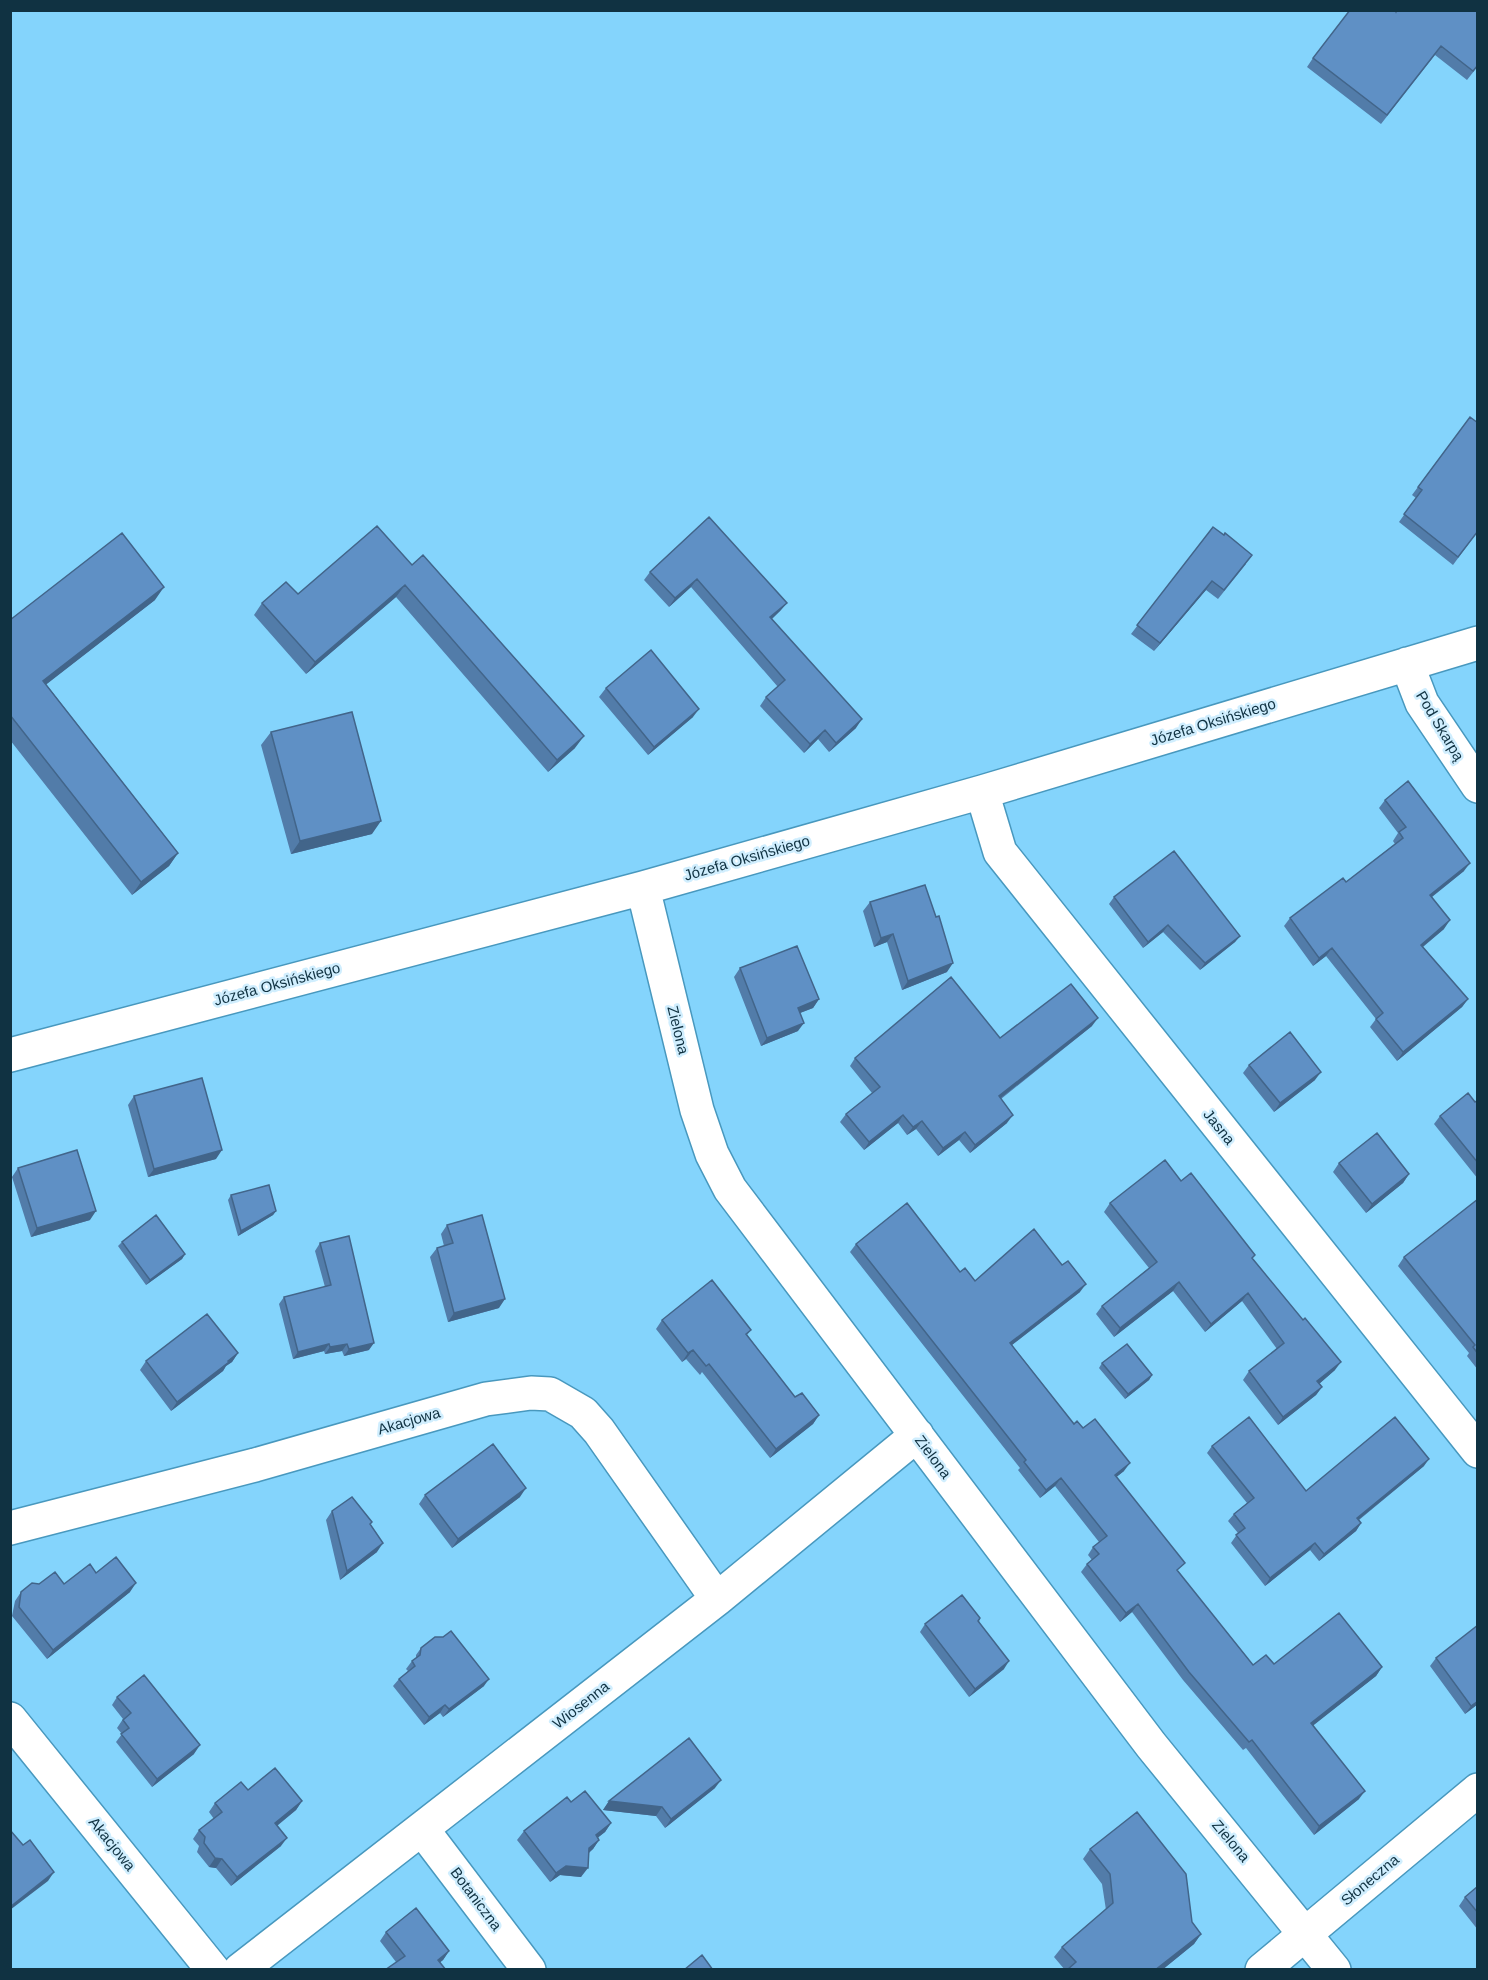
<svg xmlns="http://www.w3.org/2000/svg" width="1488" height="1980" viewBox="0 0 1488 1980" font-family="Arial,sans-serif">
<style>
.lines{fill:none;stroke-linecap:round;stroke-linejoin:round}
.minor-casing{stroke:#4898be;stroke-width:36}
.minor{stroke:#fff;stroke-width:33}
.wall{fill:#527ca9}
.shaded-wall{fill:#42658a}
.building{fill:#5f90c5;stroke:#42658a;stroke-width:1.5}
.labels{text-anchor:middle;stroke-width:5;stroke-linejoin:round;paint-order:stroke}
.street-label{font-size:15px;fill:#103242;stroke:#d0eefe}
</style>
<rect width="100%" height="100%" fill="#84d4fc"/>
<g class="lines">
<g class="minor-casing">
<path id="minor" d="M 1407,664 L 1422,703 L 1478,786
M 982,792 L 1000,852 L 1478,1451
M 643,888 L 697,1110 L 712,1154 L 730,1189 L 1151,1745 L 1334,1970
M 10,1055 L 643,888 L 982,792 L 1478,643
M 10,1528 L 255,1465 L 486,1399 L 531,1393 L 550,1394 L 583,1413 L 599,1431 L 717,1599
M 10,1719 L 213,1970
M 422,1829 L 529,1970
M 240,1970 L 717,1599 L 917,1435
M 1262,1970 L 1478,1790"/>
</g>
<use href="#minor" class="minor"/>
</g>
<path class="wall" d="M 1396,12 L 1478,66 L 1467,80 L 1435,55 L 1381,124 L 1307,67 L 1313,58 Z
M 1470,417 L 1478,531 L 1453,565 L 1399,522 L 1416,498 L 1412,495 Z
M 709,517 L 787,603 L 780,611 L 772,619 L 856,728 L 829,752 L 818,739 L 804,753 L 760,706 L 766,697 L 778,687 L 691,587 L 669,607 L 644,580 L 650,572 Z
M 1213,527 L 1246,564 L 1218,599 L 1206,590 L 1154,651 L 1131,634 Z
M 412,565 L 575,748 L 548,772 L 396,597 L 306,674 L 254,615 L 262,603 Z
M 155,600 L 46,684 L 178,853 L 169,866 L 132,895 L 10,740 L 10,620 Z
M 606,688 L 693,717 L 648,755 L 599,697 Z
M 271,732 L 372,834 L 291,854 L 261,745 Z
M 1385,800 L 1464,871 L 1432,897 L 1444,929 L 1423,947 L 1468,999 L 1462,1007 L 1397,1061 L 1370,1027 L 1376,1019 L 1326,956 L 1313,966 L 1284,926 L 1290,918 L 1346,882 L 1395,844 L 1393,841 L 1398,833 L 1379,808 Z
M 1114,897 L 1240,936 L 1235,942 L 1200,970 L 1163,932 L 1143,948 L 1109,904 Z
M 870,902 L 947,972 L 902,990 L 887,942 L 874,947 L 863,911 Z
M 740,968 L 819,999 L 813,1008 L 800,1013 L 798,1031 L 761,1046 L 734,977 Z
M 1092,1026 L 1001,1099 L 1007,1123 L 970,1153 L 959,1140 L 938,1156 L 916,1129 L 907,1135 L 898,1123 L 864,1150 L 840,1122 L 846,1114 L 872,1093 L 850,1066 L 855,1058 L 1000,1038 Z
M 1249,1065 L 1315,1080 L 1274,1112 L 1243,1073 Z
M 134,1096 L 216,1159 L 148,1177 L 128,1105 Z
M 1478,1100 L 1478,1179 L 1434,1124 L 1440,1116 L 1475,1102 Z
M 1339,1163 L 1409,1174 L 1403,1183 L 1366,1213 L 1333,1172 Z
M 18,1168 L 90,1220 L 31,1237 L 12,1177 Z
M 1181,1181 L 1253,1259 L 1335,1370 L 1319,1384 L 1322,1387 L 1316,1395 L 1278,1425 L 1243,1380 L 1249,1371 L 1277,1349 L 1242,1301 L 1205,1332 L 1173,1291 L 1114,1337 L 1096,1314 L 1102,1306 L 1149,1268 L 1104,1212 L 1110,1203 Z
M 231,1195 L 276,1211 L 273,1215 L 238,1236 L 228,1200 Z
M 1478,1199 L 1478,1370 L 1467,1356 L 1469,1353 L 1398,1266 L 1404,1257 Z
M 447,1225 L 499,1308 L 448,1322 L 430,1257 L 437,1248 L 444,1246 L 441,1234 Z
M 122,1242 L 185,1254 L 182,1259 L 146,1285 L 118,1246 Z
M 320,1243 L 369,1350 L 344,1356 L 342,1351 L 325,1354 L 324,1351 L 293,1359 L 279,1304 L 284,1297 L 325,1287 L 315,1251 Z
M 856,1244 L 960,1272 L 975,1281 L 1062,1265 L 1080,1292 L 1012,1345 L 1074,1424 L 1124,1471 L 1116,1477 L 1178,1572 L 1253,1665 L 1274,1664 L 1382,1667 L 1376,1676 L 1313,1725 L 1359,1799 L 1314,1835 L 1246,1748 L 1243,1750 L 1183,1680 L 1132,1612 L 1120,1622 L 1081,1572 L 1087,1564 L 1092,1560 L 1088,1555 L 1093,1547 L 1099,1542 L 1055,1486 L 1040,1498 L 1018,1470 L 1020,1468 L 850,1252 Z
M 662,1320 L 751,1330 L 747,1335 L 795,1397 L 819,1415 L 813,1424 L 770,1458 L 702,1372 L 700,1375 L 686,1359 L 682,1362 L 656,1329 Z
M 238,1353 L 232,1362 L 226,1366 L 223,1371 L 171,1411 L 140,1370 L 146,1361 Z
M 1102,1363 L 1152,1375 L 1149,1380 L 1125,1399 L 1099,1368 Z
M 1212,1446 L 1306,1491 L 1424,1466 L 1359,1520 L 1361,1523 L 1356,1531 L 1319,1561 L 1310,1550 L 1265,1586 L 1231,1543 L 1238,1533 L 1228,1521 L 1234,1514 L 1247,1503 L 1207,1453 Z
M 425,1495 L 520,1497 L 452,1548 L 419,1504 Z
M 332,1511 L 372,1522 L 370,1525 L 377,1552 L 340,1580 L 326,1520 Z
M 96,1573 L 130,1592 L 47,1659 L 12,1616 L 15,1601 L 21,1592 L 39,1584 L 64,1584 Z
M 980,1618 L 979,1621 L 1004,1669 L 969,1697 L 920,1632 L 925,1624 Z
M 421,1648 L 484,1686 L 443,1717 L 440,1713 L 424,1725 L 393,1686 L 399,1679 L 408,1671 L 406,1669 L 412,1661 L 416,1659 L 416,1655 Z
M 1436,1658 L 1478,1704 L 1465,1714 L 1430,1666 Z
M 117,1697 L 194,1754 L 152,1787 L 116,1742 L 122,1734 L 117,1728 L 123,1719 L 112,1705 Z
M 715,1788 L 665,1828 L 656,1816 L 603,1810 L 609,1801 Z
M 248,1790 L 302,1801 L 296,1810 L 277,1826 L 281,1846 L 231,1886 L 216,1868 L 209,1867 L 197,1852 L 199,1846 L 193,1839 L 199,1830 L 214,1819 L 209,1812 L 215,1803 Z
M 571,1802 L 611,1823 L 605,1832 L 598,1837 L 599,1840 L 593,1849 L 589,1853 L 581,1877 L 560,1875 L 550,1882 L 517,1840 L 524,1831 Z
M 1090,1849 L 1192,1922 L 1201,1934 L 1194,1944 L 1162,1970 L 1065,1970 L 1054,1957 L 1062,1947 L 1106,1910 L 1102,1884 L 1083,1859 Z
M 1478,1886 L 1478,1930 L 1459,1906 L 1465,1897 Z
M 386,1932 L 449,1951 L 443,1960 L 440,1962 L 396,1962 L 380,1941 Z"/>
<path class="shaded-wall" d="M 697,579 L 691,587 L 669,607 L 675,598 Z
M 1212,581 L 1206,590 L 1154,651 L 1160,643 Z
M 405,585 L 396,597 L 306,674 L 315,662 Z
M 164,587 L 155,600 L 34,694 L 43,681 Z
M 787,603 L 780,611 L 764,626 L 770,617 Z
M 699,709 L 693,717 L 648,755 L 654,747 Z
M 862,719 L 856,728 L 829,752 L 836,743 Z
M 825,730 L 818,739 L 804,753 L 810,744 Z
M 584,736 L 575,748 L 548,772 L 557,760 Z
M 381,821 L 372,834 L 291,854 L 300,841 Z
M 178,853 L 169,866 L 132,895 L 141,882 Z
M 1470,863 L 1464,871 L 1424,903 L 1430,895 Z
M 1450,920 L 1444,929 L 1415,953 L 1421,945 Z
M 1168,925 L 1163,932 L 1143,948 L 1148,942 Z
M 893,934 L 887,942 L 874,947 L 881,938 Z
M 1240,936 L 1235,942 L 1200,970 L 1205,963 Z
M 1332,948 L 1326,956 L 1313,966 L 1319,958 Z
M 953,963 L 947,972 L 902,990 L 908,981 Z
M 819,999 L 813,1008 L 792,1016 L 798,1008 Z
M 1468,999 L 1462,1007 L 1397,1061 L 1403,1052 Z
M 1098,1018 L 1092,1026 L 993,1104 L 999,1096 Z
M 804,1023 L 798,1031 L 761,1046 L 767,1038 Z
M 1321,1072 L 1315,1080 L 1274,1112 L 1280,1103 Z
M 903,1115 L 898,1123 L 864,1150 L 869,1142 Z
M 1013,1115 L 1007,1123 L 970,1153 L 975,1145 Z
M 922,1121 L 916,1129 L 907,1135 L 913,1127 Z
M 965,1132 L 959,1140 L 938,1156 L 943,1148 Z
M 222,1150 L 216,1159 L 148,1177 L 154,1169 Z
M 1409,1174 L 1403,1183 L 1366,1213 L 1372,1204 Z
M 96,1211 L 90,1220 L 31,1237 L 37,1228 Z
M 276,1211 L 273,1215 L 238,1236 L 241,1231 Z
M 185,1254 L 182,1259 L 146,1285 L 150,1280 Z
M 1179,1282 L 1173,1291 L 1114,1337 L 1120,1328 Z
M 1086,1284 L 1080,1292 L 1004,1351 L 1010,1343 Z
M 1248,1293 L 1242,1301 L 1205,1332 L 1211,1324 Z
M 505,1299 L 499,1308 L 448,1322 L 454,1313 Z
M 374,1343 L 369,1350 L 344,1356 L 349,1349 Z
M 329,1344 L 324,1351 L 293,1359 L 298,1352 Z
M 347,1344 L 342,1351 L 325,1354 L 330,1347 Z
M 693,1350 L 686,1359 L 682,1362 L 688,1353 Z
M 238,1353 L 232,1362 L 226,1366 L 223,1371 L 171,1411 L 177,1402 Z
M 1341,1362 L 1335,1370 L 1312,1390 L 1317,1381 Z
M 1152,1375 L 1149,1380 L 1125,1399 L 1128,1394 Z
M 1322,1387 L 1316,1395 L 1278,1425 L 1283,1417 Z
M 819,1415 L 813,1424 L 770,1458 L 776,1449 Z
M 1429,1459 L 1424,1466 L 1352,1525 L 1357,1518 Z
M 1130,1463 L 1124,1471 L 1109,1483 L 1115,1475 Z
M 1061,1478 L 1055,1486 L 1040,1498 L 1046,1490 Z
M 526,1488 L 520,1497 L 452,1548 L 458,1539 Z
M 1361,1523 L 1356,1531 L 1319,1561 L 1324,1554 Z
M 383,1543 L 377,1552 L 340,1580 L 347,1571 Z
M 1315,1543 L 1310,1550 L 1265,1586 L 1270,1578 Z
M 136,1583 L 130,1592 L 47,1659 L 53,1650 Z
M 1138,1604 L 1132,1612 L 1120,1622 L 1126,1613 Z
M 1009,1661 L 1004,1669 L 969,1697 L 975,1689 Z
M 1382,1667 L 1376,1676 L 1305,1732 L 1311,1723 Z
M 489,1679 L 484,1686 L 443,1717 L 449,1709 Z
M 1478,1701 L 1478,1704 L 1465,1714 L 1471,1706 Z
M 445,1705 L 440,1713 L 424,1725 L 429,1717 Z
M 200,1745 L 194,1754 L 152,1787 L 157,1779 Z
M 721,1780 L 715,1788 L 665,1828 L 671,1819 Z
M 1365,1791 L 1359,1799 L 1314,1835 L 1319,1826 Z
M 302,1801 L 296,1810 L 269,1832 L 275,1823 Z
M 609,1801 L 662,1807 L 656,1816 L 603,1810 Z
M 611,1823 L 605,1832 L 590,1844 L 596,1835 Z
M 287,1838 L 281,1846 L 231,1886 L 237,1877 Z
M 599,1840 L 593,1849 L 583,1857 L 589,1848 Z
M 215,1858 L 222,1859 L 216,1868 L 209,1867 Z
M 566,1866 L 588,1868 L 581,1877 L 560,1875 L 550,1882 L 556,1873 Z
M 54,1872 L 48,1881 L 10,1910 L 10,1907 Z
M 1201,1934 L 1194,1944 L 1162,1970 L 1155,1970 Z
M 449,1951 L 443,1960 L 432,1969 L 438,1960 Z"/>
<path class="building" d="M 1350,10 L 1395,10 L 1396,12 L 1397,10 L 1478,10 L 1478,65 L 1473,71 L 1441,46 L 1387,115 L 1313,58 Z
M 1470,417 L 1478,423 L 1478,531 L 1458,557 L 1404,514 L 1422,490 L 1418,487 Z
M 709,517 L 787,603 L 770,617 L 862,719 L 836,743 L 825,730 L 810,744 L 766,697 L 785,680 L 697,579 L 675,598 L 650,572 Z
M 377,526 L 412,565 L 423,555 L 584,736 L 557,760 L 405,585 L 315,662 L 262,603 L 286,582 L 298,594 Z
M 1213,527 L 1224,535 L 1225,533 L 1252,555 L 1224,590 L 1212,581 L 1160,643 L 1137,625 Z
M 122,533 L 164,587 L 43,681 L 178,853 L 141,882 L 10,715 L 10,620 Z
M 651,650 L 699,709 L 654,747 L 606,688 Z
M 352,712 L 381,821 L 300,841 L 271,732 Z
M 1408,781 L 1470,863 L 1430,895 L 1450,920 L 1421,945 L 1468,999 L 1403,1052 L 1376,1019 L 1383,1013 L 1332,948 L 1319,958 L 1290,918 L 1343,878 L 1346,882 L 1403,838 L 1399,832 L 1406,827 L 1385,800 Z
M 1174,851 L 1240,936 L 1205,963 L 1168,925 L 1148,942 L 1114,897 Z
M 925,885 L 936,917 L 939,916 L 953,963 L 908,981 L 893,934 L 881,938 L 870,902 Z
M 797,946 L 819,999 L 798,1008 L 804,1023 L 767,1038 L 740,968 Z
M 951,977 L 1000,1038 L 1071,984 L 1098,1018 L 999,1096 L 1013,1115 L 975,1145 L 965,1132 L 943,1148 L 922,1121 L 913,1127 L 903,1115 L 869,1142 L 846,1114 L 880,1087 L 855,1058 Z
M 1290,1032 L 1321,1072 L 1280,1103 L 1249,1065 Z
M 202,1078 L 222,1150 L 154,1169 L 134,1096 Z
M 1468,1093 L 1475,1102 L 1478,1100 L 1478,1163 L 1440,1116 Z
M 1377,1133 L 1409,1174 L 1372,1204 L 1339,1163 Z
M 77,1150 L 96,1211 L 37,1228 L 18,1168 Z
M 1165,1160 L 1181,1181 L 1191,1173 L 1255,1255 L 1252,1258 L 1303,1320 L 1305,1318 L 1341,1362 L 1317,1381 L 1322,1387 L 1283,1417 L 1249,1371 L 1284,1343 L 1248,1293 L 1211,1324 L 1179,1282 L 1120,1328 L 1102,1306 L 1157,1262 L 1110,1203 Z
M 269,1185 L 276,1211 L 241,1231 L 231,1195 Z
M 1478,1199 L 1478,1354 L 1473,1347 L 1475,1345 L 1404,1257 Z
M 907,1203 L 960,1272 L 965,1268 L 975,1281 L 1034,1229 L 1062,1265 L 1068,1261 L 1086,1284 L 1010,1343 L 1074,1424 L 1077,1421 L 1083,1428 L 1095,1419 L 1130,1463 L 1115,1475 L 1185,1563 L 1177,1570 L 1253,1665 L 1266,1655 L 1274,1664 L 1339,1613 L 1382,1667 L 1311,1723 L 1365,1791 L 1319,1826 L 1252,1740 L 1249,1742 L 1189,1672 L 1138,1604 L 1126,1613 L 1087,1564 L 1099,1554 L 1093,1547 L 1107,1536 L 1061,1478 L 1046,1490 L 1024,1462 L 1026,1460 L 856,1244 Z
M 156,1215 L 185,1254 L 150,1280 L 122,1242 Z
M 482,1215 L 505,1299 L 454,1313 L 437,1248 L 453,1243 L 447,1225 Z
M 349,1236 L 374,1343 L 349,1349 L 347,1344 L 330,1347 L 329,1344 L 298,1352 L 284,1297 L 331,1285 L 320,1243 Z
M 712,1280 L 751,1330 L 746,1334 L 795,1397 L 802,1393 L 819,1415 L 776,1449 L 709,1364 L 706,1366 L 693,1350 L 688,1353 L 662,1320 Z
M 207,1314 L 238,1353 L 228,1361 L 229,1362 L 177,1402 L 146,1361 Z
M 1127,1344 L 1152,1375 L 1128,1394 L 1102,1363 Z
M 1249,1417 L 1306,1491 L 1395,1417 L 1429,1459 L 1357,1518 L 1361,1523 L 1324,1554 L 1315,1543 L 1270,1578 L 1236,1535 L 1245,1528 L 1234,1514 L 1254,1498 L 1212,1446 Z
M 493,1444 L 526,1488 L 458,1539 L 425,1495 Z
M 352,1497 L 372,1522 L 370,1524 L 383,1543 L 347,1571 L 332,1511 Z
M 116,1557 L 136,1583 L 53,1650 L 19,1607 L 21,1592 L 32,1583 L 39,1584 L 55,1572 L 64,1584 L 90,1564 L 96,1573 Z
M 962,1595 L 980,1618 L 978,1621 L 1009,1661 L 975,1689 L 925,1624 Z
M 1478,1625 L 1478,1701 L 1471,1706 L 1436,1658 Z
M 451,1631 L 489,1679 L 449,1709 L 445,1705 L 429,1717 L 399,1679 L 415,1666 L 412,1661 L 420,1655 L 421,1648 L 435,1637 L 443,1637 Z
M 144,1675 L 200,1745 L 157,1779 L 121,1734 L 129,1728 L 123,1720 L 131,1713 L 117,1697 Z
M 689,1738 L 721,1780 L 671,1819 L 662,1807 L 609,1801 Z
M 275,1768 L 302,1801 L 275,1823 L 287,1838 L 237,1877 L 222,1859 L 215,1858 L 204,1843 L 205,1837 L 199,1830 L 222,1812 L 215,1803 L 241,1782 L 248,1790 Z
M 585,1791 L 611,1823 L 596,1835 L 599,1840 L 589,1848 L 588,1868 L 566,1866 L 556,1873 L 524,1831 L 567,1797 L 571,1802 Z
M 1137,1812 L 1186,1874 L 1192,1922 L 1201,1934 L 1155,1970 L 1067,1970 L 1076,1962 L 1062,1947 L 1113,1903 L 1110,1874 L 1090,1849 Z
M 10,1830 L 23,1845 L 30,1840 L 54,1872 L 10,1907 Z
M 1478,1886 L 1478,1913 L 1465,1897 Z
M 416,1908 L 449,1951 L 438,1960 L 446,1970 L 385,1970 L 405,1956 L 386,1932 Z
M 702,1955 L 713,1970 L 684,1970 Z"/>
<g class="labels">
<g class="street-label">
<text transform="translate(1213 722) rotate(-17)" y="5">Józefa Oksińskiego</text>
<text transform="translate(1440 726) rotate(59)" y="5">Pod Skarpą</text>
<text transform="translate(747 858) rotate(-16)" y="5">Józefa Oksińskiego</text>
<text transform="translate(277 984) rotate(-15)" y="5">Józefa Oksińskiego</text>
<text transform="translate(678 1030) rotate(76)" y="5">Zielona</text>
<text transform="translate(1219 1127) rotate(51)" y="5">Jasna</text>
<text transform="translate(409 1421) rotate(-16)" y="5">Akacjowa</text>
<text transform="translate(933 1457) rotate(53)" y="5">Zielona</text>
<text transform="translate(581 1705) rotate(-38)" y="5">Wiosenna</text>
<text transform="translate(1231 1841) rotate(50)" y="5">Zielona</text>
<text transform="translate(112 1844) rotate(51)" y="5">Akacjowa</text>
<text transform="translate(1370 1880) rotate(-40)" y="5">Słoneczna</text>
<text transform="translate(476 1899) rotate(53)" y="5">Botaniczna</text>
</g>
</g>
<rect width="1488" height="1980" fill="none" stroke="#103242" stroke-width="24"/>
</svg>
